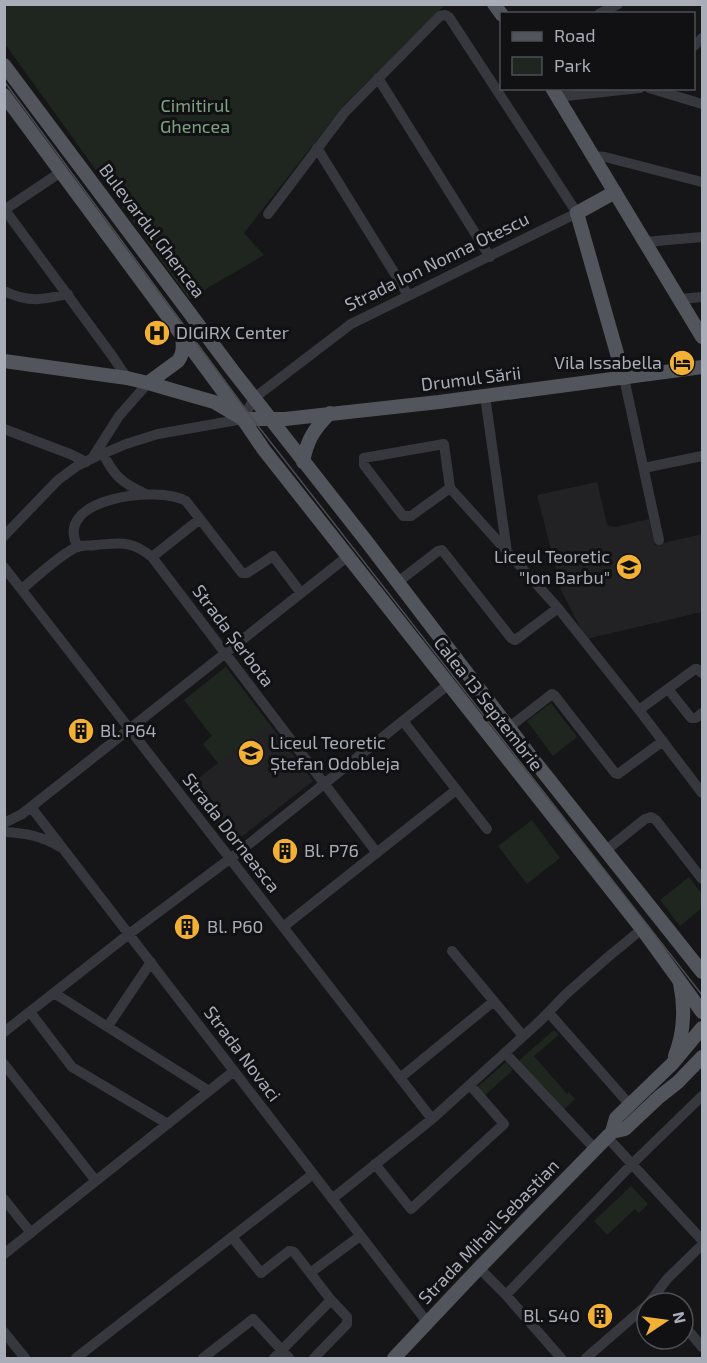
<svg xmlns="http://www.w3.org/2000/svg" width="707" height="1363" viewBox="0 0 707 1363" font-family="'Exo 2',sans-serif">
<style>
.built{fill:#222225}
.green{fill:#1e261f}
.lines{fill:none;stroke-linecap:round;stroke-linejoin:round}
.minor{stroke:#37383d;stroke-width:10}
.major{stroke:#53555c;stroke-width:14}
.tram{stroke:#4a4c52;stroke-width:1.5}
.labels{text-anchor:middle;stroke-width:6;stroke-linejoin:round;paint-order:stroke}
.park-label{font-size:18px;fill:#7fa381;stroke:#111113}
.street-label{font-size:18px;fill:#a8adb8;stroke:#111113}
.poi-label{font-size:18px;fill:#a8adb8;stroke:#111113;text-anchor:start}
</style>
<rect width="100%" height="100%" fill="#161618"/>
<path class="built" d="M 597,482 L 607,524 L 609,526 L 616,527 L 649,519 L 655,545 L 702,534 L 702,612 L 586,639 L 561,590 L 537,495 Z
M 226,667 L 313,781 L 231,845 L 187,787 L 218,763 L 203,744 L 212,736 L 184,700 Z"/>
<path class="green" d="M 4,5 L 445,5 L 345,104 L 244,233 L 264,255 L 189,299 L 5,44 Z
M 226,667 L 269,724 L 218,763 L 203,744 L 212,736 L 184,700 Z
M 551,703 L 577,737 L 553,756 L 527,721 Z
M 532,820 L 560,858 L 527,884 L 498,846 Z
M 689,877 L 702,894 L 702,908 L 680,926 L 660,900 Z
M 554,1030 L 559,1035 L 534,1056 L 567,1094 L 569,1092 L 575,1099 L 562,1111 L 517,1062 Z
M 506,1062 L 513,1070 L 483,1097 L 475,1089 Z
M 631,1186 L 648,1204 L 639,1213 L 635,1209 L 607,1235 L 594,1221 Z"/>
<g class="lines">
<path class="minor" d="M 599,14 L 618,4
M 694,46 L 702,38
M 378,78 L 490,257
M 649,88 L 702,104
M 557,97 L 640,88
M 317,148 L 408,295
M 593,156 L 605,157 L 702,182
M 4,210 L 61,172
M 5,210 L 113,357 L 127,378
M 645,242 L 702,237
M 4,291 C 29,303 42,300 68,294
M 680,299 L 702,297
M 624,378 L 659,540
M 485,396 L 507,552
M 4,429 L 70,454 L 86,462
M 103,453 C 113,475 122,483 144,493
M 93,457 L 119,416 L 148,383
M 644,468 L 702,456
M 450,488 L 411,516 L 403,516 L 364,465 L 364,458 L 444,444 L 450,488 L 558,608 L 639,710 L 702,793
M 4,536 L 58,480 L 77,466 L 93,458 L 126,444 L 158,434 L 243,419 L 254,398 L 351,324 L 577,213 L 449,17 L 445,15 L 440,16 L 345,112 L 268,214
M 78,547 C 51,498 158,485 186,501 L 242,573 L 247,573 L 273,556 L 301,593
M 152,557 L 200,519
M 4,567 L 432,1119
M 398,582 L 438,551 L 442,550 L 511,638 L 515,640 L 518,638 L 558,608
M 22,589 C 35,578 62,553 77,547 C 82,545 90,546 96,545 C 121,543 131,540 152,557 L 377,853
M 668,689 L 691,718 L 696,718 L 702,713
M 639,710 L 695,669 L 697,669 L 702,673
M 403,721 L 487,829
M 508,728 L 552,694 L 555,696 L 615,773 L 618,774 L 663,741
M 31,807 L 427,1322
M 4,823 L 22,814 L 348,556
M 4,832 C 25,833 42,836 60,847
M 605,851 L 645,819 L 651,817 L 656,820 L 702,879
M 283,927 L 456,790
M 452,951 L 523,1036
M 54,993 L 209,1091
M 30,1012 L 72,1067 L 168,1124
M 549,1013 L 630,1105
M 108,1026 L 151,962
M 4,1032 L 129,934 L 239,852 L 449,684
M 505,1053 L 595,1149
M 4,1064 L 96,1181
M 400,1078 L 494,1001
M 607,1137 L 702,1240
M 375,1164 L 411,1209 L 504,1124 L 470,1085
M 4,1199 L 31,1233
M 332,1199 L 432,1119 L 541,1020 L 565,995 L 608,957 L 642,929
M 232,1237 L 261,1273 L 289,1251 L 291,1251 L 294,1252 L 331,1300 L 347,1317 L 347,1324 L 314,1358
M 4,1254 L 234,1071
M 479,1268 L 506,1295 L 561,1358
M 310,1273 L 360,1236
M 506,1295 L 632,1164 L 702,1096
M 649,1303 L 667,1279 L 702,1245
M 683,1324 L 702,1347
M 4,1332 L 25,1358
M 76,1358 L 313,1174
M 203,1358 L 253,1319 L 289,1358
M 274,1358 L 331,1300
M 586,1358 L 647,1305"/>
<path class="major" d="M 494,4 L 502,15
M 4,65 L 233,371 L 367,542 L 532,758 L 702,972
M 552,88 L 702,337
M 4,95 L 234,406 L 264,450 L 642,929 L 702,1012
M 615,192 L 577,213 L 624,378
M 4,361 L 127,378 L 148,383 L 214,402 L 243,419 L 285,419 L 439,402 L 702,367
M 148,383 L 178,361 C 184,353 183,346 182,335
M 303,462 C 307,440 314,429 330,413
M 675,1056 C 684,1033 685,1007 680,983
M 612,1132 L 625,1129 L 659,1097 L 678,1082 L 702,1057
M 394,1358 L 479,1268 L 612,1132 L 616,1118 L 672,1064 L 702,1028"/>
<path class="tram" d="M 4,81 L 258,426 L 702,995"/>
</g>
<defs>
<g id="hospital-disc" transform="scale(1.35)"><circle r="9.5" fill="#f2b134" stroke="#111113"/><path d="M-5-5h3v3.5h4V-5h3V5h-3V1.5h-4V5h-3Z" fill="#111"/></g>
<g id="hotel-disc" transform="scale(1.35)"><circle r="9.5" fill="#f2b134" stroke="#111113"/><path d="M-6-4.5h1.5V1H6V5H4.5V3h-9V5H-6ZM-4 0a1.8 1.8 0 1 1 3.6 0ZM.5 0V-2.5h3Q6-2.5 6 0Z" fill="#111"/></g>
<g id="school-disc" transform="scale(1.35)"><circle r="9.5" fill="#f2b134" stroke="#111113"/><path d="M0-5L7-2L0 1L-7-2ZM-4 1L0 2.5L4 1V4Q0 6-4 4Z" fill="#111"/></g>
<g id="building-disc" transform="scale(1.35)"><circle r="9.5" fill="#f2b134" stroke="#111113"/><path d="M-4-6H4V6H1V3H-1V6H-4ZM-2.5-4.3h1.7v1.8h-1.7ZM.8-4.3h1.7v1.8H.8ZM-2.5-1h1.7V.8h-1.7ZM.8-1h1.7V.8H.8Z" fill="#111"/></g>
</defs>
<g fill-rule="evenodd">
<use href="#hospital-disc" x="157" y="333"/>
<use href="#hotel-disc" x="682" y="363"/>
<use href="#school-disc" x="629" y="567"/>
<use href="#building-disc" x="81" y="731"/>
<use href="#school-disc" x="251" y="753"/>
<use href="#building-disc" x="285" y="851"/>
<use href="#building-disc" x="187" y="927"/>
<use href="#building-disc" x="600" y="1316"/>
</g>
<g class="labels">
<g class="park-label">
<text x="195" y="112">Cimitirul<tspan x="195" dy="21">Ghencea</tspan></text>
</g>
<g class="street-label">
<text transform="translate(152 231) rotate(53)" y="6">Bulevardul Ghencea</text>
<text transform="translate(437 262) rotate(-26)" y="6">Strada Ion Nonna Otescu</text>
<text transform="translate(471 379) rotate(-7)" y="6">Drumul Sării</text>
<text transform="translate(233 636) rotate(53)" y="6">Strada Șerbota</text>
<text transform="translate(488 704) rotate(52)" y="6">Calea 13 Septembrie</text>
<text transform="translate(231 833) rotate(52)" y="6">Strada Dorneasca</text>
<text transform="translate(242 1054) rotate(53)" y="6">Strada Novaci</text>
<text transform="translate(489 1232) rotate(-46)" y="6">Strada Mihail Sebastian</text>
</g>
<g class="poi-label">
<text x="176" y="339">DIGIRX Center</text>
<text x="662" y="369" text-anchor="end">Vila Issabella</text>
<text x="610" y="563" text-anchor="end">Liceul Teoretic<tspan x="610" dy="21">"Ion Barbu"</tspan></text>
<text x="100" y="737">Bl. P64</text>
<text x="270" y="749">Liceul Teoretic<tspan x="270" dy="21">Ștefan Odobleja</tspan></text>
<text x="304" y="857">Bl. P76</text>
<text x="207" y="933">Bl. P60</text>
<text x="580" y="1322" text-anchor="end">Bl. S40</text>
</g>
</g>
<rect width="707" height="1363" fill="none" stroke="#a8adb8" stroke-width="12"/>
<rect x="500" y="12" width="195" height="78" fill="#111113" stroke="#4d4f55" stroke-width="1.5"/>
<rect x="512" y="32" width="30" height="9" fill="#53555c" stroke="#4d4f55" stroke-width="1.5"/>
<text x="554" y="42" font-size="18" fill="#a8adb8">Road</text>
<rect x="512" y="57" width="30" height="18" fill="#1e261f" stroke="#4d4f55" stroke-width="1.5"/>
<text x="554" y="72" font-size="18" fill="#a8adb8">Park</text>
<g transform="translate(665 1321) rotate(77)"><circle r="28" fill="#111113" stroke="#4d4f55" stroke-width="1.5"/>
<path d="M0-4.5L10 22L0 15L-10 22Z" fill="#f2b134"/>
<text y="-9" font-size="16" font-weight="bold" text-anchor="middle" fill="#a8adb8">N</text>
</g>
</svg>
